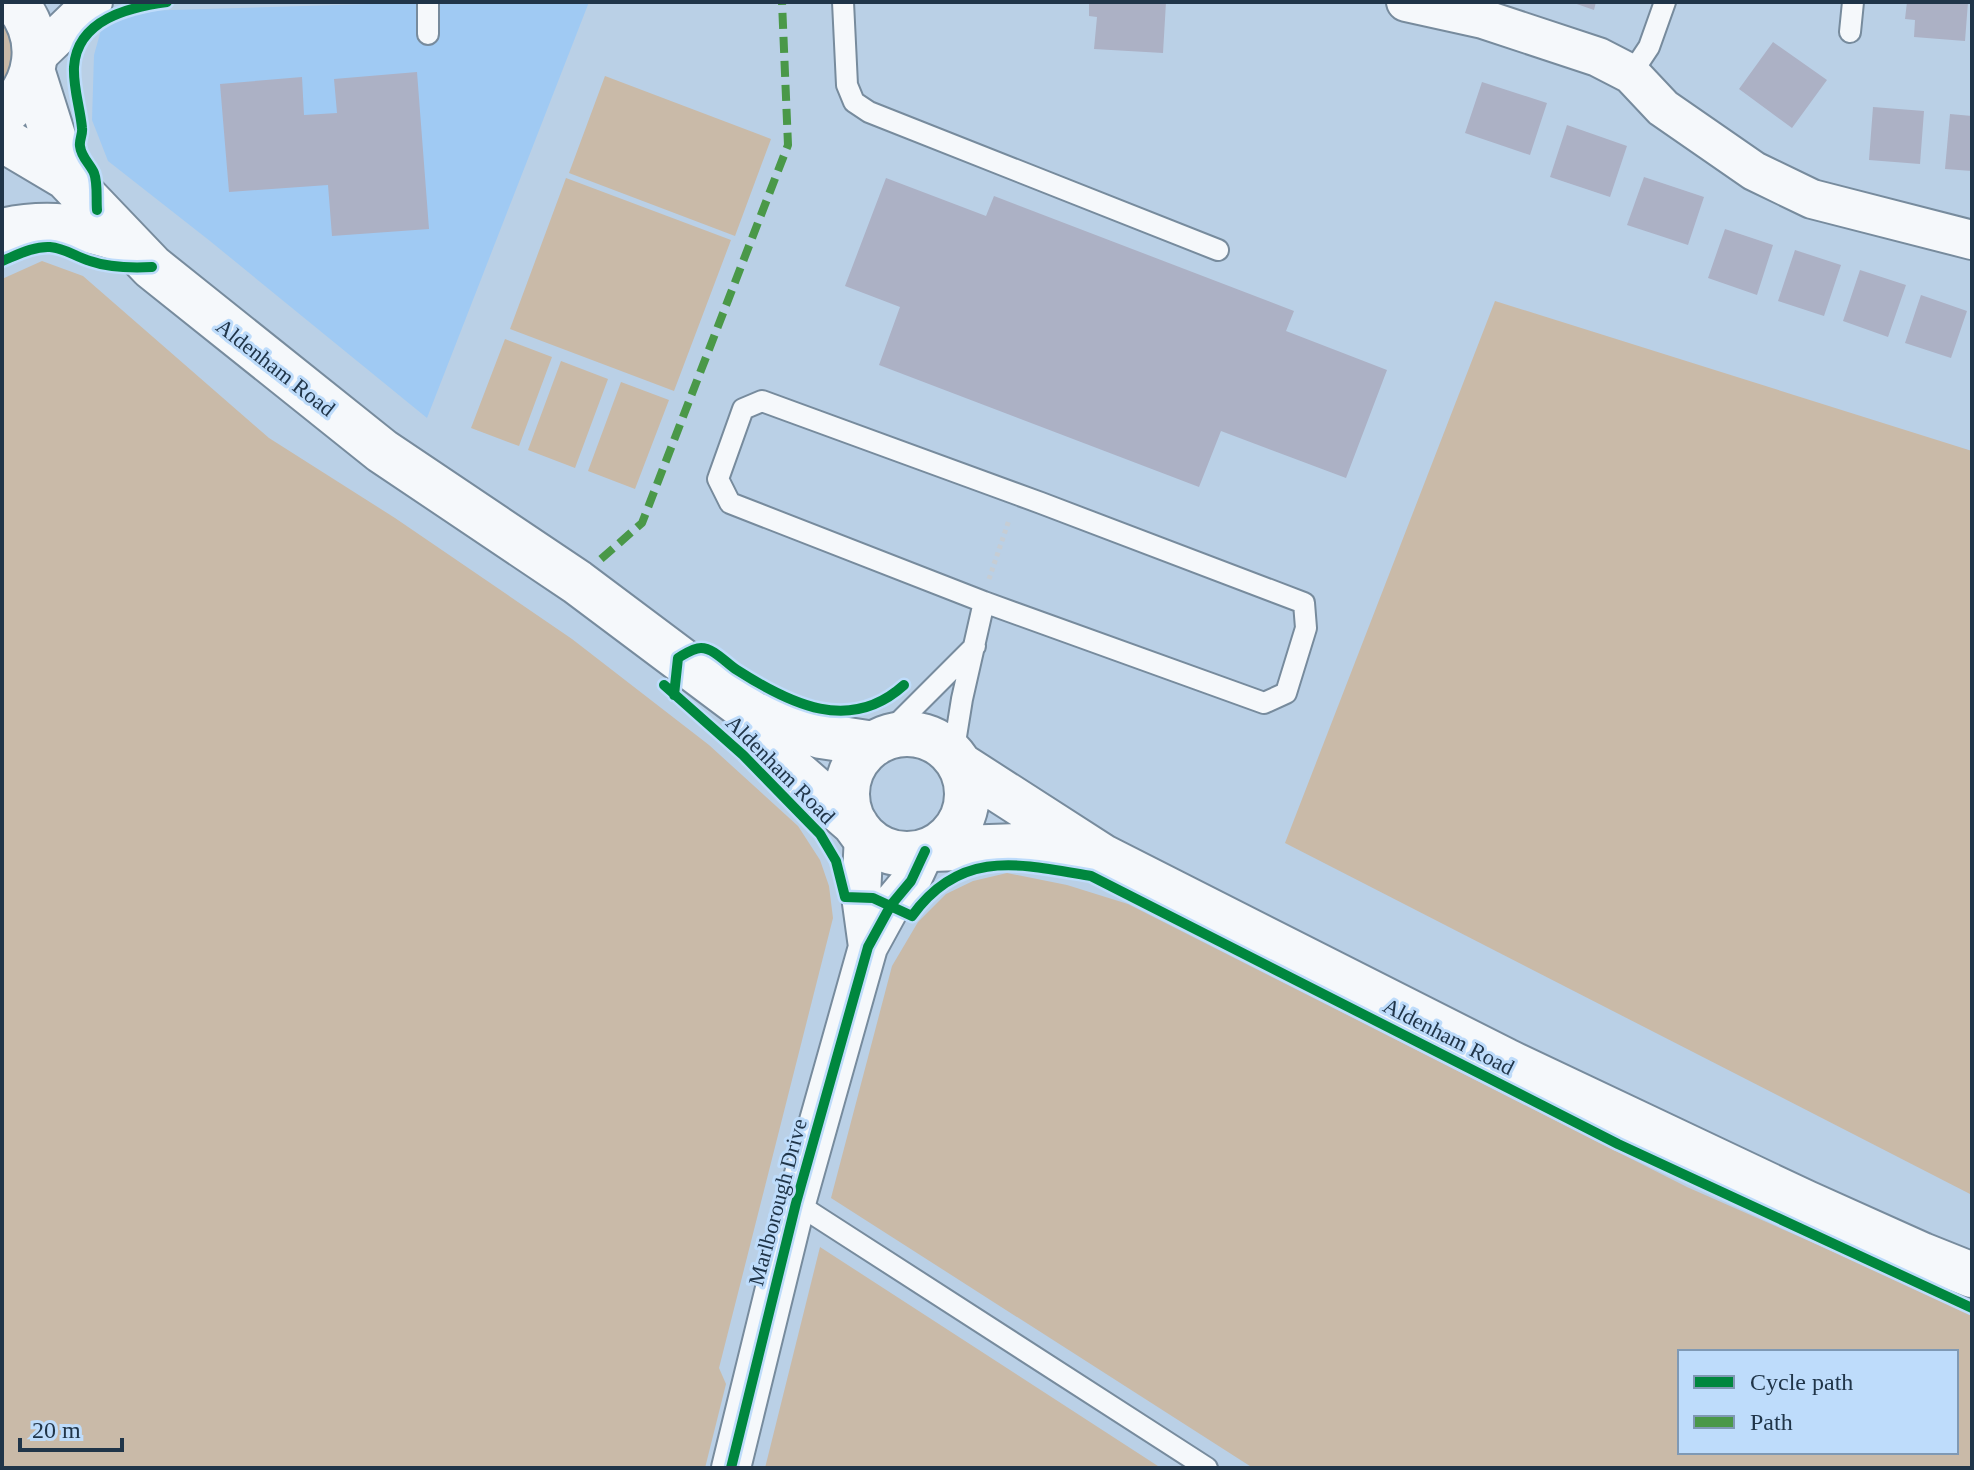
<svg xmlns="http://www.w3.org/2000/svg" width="1974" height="1470" viewBox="0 0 1974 1470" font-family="'Times New Roman',serif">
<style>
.built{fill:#a0caf3}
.green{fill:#c9baa8;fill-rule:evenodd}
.building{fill:#acb1c5}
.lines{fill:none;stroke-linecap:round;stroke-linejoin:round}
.lane-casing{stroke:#778b9d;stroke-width:24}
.street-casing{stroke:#778b9d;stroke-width:42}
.secondary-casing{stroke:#778b9d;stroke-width:48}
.path{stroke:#c6cdd4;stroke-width:5;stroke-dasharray:4 4;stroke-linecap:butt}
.lane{stroke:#f5f8fb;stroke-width:20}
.street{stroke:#f5f8fb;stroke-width:38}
.secondary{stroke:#f5f8fb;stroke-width:44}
.quiet{stroke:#4a9848;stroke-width:8;stroke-dasharray:16 8;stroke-linecap:butt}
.cycleway-casing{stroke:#bedcfb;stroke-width:15}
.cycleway{stroke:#00873e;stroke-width:10}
.labels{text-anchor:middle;stroke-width:6;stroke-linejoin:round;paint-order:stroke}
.street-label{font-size:22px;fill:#203549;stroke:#bedcfb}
</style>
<rect width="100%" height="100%" fill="#bad0e6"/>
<path class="built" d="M 439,2 L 589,2 L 427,418 L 210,241 L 108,161 L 92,120 L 94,55 L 101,30 L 138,11 Z"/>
<path class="green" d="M 2,22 C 17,48 15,62 2,89 Z
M 605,76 L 771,139 L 735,236 L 569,173 Z
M 566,178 L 731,240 L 674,391 L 510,329 Z
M 42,261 L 83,276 L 269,438 L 395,518 L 572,639 L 709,745 L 798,826 L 820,860 L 829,886 L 833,918 L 719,1368 L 726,1384 L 705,1468 L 2,1468 L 2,279 Z
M 1495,301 L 1972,451 L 1972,1195 L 1285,843 Z
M 505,339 L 552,357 L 519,446 L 471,428 Z
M 561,361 L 608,379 L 575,468 L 528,450 Z
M 621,382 L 669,400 L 635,489 L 588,471 Z
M 1007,873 L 1067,885 L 1128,904 L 1687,1187 L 1972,1313 L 1972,1468 L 1253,1468 L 831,1198 L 892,966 L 918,922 L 946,894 L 973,881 ZM 1680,1352 L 1956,1352 L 1956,1452 L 1680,1452 Z
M 820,1247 L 1161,1468 L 765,1468 Z"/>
<path class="building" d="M 1089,2 L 1166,2 L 1163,53 L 1094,49 L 1097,17 L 1089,16 Z
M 1571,2 L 1596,2 L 1594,10 Z
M 1907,2 L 1968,2 L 1965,41 L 1914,37 L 1915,20 L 1905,19 Z
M 1773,42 L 1827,80 L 1792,128 L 1739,89 Z
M 417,72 L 429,229 L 332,236 L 328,185 L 229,192 L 220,84 L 302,77 L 304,115 L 337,113 L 334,79 Z
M 1482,82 L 1547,103 L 1530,155 L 1465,133 Z
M 1873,107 L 1924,111 L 1920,164 L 1869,160 Z
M 1950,114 L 1972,116 L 1972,171 L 1945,169 Z
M 1567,125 L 1627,146 L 1610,197 L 1550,177 Z
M 1644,177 L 1704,197 L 1688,245 L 1627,225 Z
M 886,178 L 986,216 L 994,196 L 1294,311 L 1286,331 L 1387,370 L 1346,478 L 1221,431 L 1199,487 L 879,365 L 900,307 L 845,286 Z
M 1725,229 L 1773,245 L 1757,295 L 1708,278 Z
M 1795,250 L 1841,265 L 1824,316 L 1778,301 Z
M 1860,270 L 1906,285 L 1888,337 L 1843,321 Z
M 1921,295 L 1967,311 L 1951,358 L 1905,343 Z"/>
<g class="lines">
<g class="lane-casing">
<path id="lane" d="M 843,2 L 847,85 L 854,102 L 869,112 L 1218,250
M 1850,32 L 1853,2
M 428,34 L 428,2
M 1631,74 L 1649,47 L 1665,2
M 762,401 L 1041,503 L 1304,603 L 1306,628 L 1286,693 L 1264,703 L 984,602 L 730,503 L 718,479 L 743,409 Z
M 883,738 L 975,646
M 953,755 L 962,699 L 984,602
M 796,1203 L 1207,1468"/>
</g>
<g class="street-casing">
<path id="street" d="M 1406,2 L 1483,19 L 1598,57 L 1631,74 L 1663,108 L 1754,171 L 1812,199 L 1972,240
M 36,57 L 93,2
M 864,835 L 861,896 L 868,947
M 731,1468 L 796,1203 L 868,947 L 891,905 L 911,881 L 925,851"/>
</g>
<g class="secondary-casing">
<path id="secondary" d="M 33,73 L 66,177
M 2,115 C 39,86 46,38 15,2
M 2,139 L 66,177 L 152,267 L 382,451 L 577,582 L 753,714 L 821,736 L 874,744
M 2,231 C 46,221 84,226 125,241
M 753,714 L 786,764 L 856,825
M847 794a60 60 0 1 1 120 0a60 60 0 1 1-120 0Z
M 960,765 L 1103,857 L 1506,1061 L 1806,1203 L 1922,1255 L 1972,1275
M 932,849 L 1021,846 L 1092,855"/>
</g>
<path class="path" d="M 989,579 L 1009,520"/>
<use href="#lane" class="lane"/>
<use href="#street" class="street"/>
<use href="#secondary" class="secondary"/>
<path class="quiet" d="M 601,559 L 642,523 L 788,145 L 782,2"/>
<g class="cycleway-casing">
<path id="cycleway" d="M 97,210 C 96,199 98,183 94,173 C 90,164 81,157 80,146 C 79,140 83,134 82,128 C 80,107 73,88 74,67 C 77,19 130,7 167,2
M 2,261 C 17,255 34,246 50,247 C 65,248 76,257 90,261 C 110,268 132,268 152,267
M 664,685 L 743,755 L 820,834 L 836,861 L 845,897 L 873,898 L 912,916 C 961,848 1020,864 1091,876 L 1618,1144 L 1972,1308
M 674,695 L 678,658 C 685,654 693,648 701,648 C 714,648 726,663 737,670 C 790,704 850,734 904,685
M 731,1468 L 796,1203 L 868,947 L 891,905 L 911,881 L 925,851"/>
</g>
<use href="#cycleway" class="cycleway"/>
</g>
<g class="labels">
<g class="street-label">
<text transform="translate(276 367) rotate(38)" y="8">Aldenham Road</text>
<text transform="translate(781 769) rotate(45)" y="8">Aldenham Road</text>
<text transform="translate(1449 1036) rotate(27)" y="8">Aldenham Road</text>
<text transform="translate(777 1202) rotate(-75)" y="8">Marlborough Drive</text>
</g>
</g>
<rect width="1974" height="1470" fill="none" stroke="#203549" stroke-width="8"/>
<rect x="1678" y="1350" width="280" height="104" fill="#bedcfb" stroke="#7f99b4" stroke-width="2"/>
<rect x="1694" y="1376" width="40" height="12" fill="#00873e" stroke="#7f99b4" stroke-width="2"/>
<text x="1750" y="1390" font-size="24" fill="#203549">Cycle path</text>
<rect x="1694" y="1416" width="40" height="12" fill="#4a9848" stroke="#7f99b4" stroke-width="2"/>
<text x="1750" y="1430" font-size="24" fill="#203549">Path</text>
<path d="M20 1438v12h102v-12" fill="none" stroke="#203549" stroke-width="4"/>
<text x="32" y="1438" font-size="24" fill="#203549" stroke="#bedcfb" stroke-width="6" paint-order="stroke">20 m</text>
</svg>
